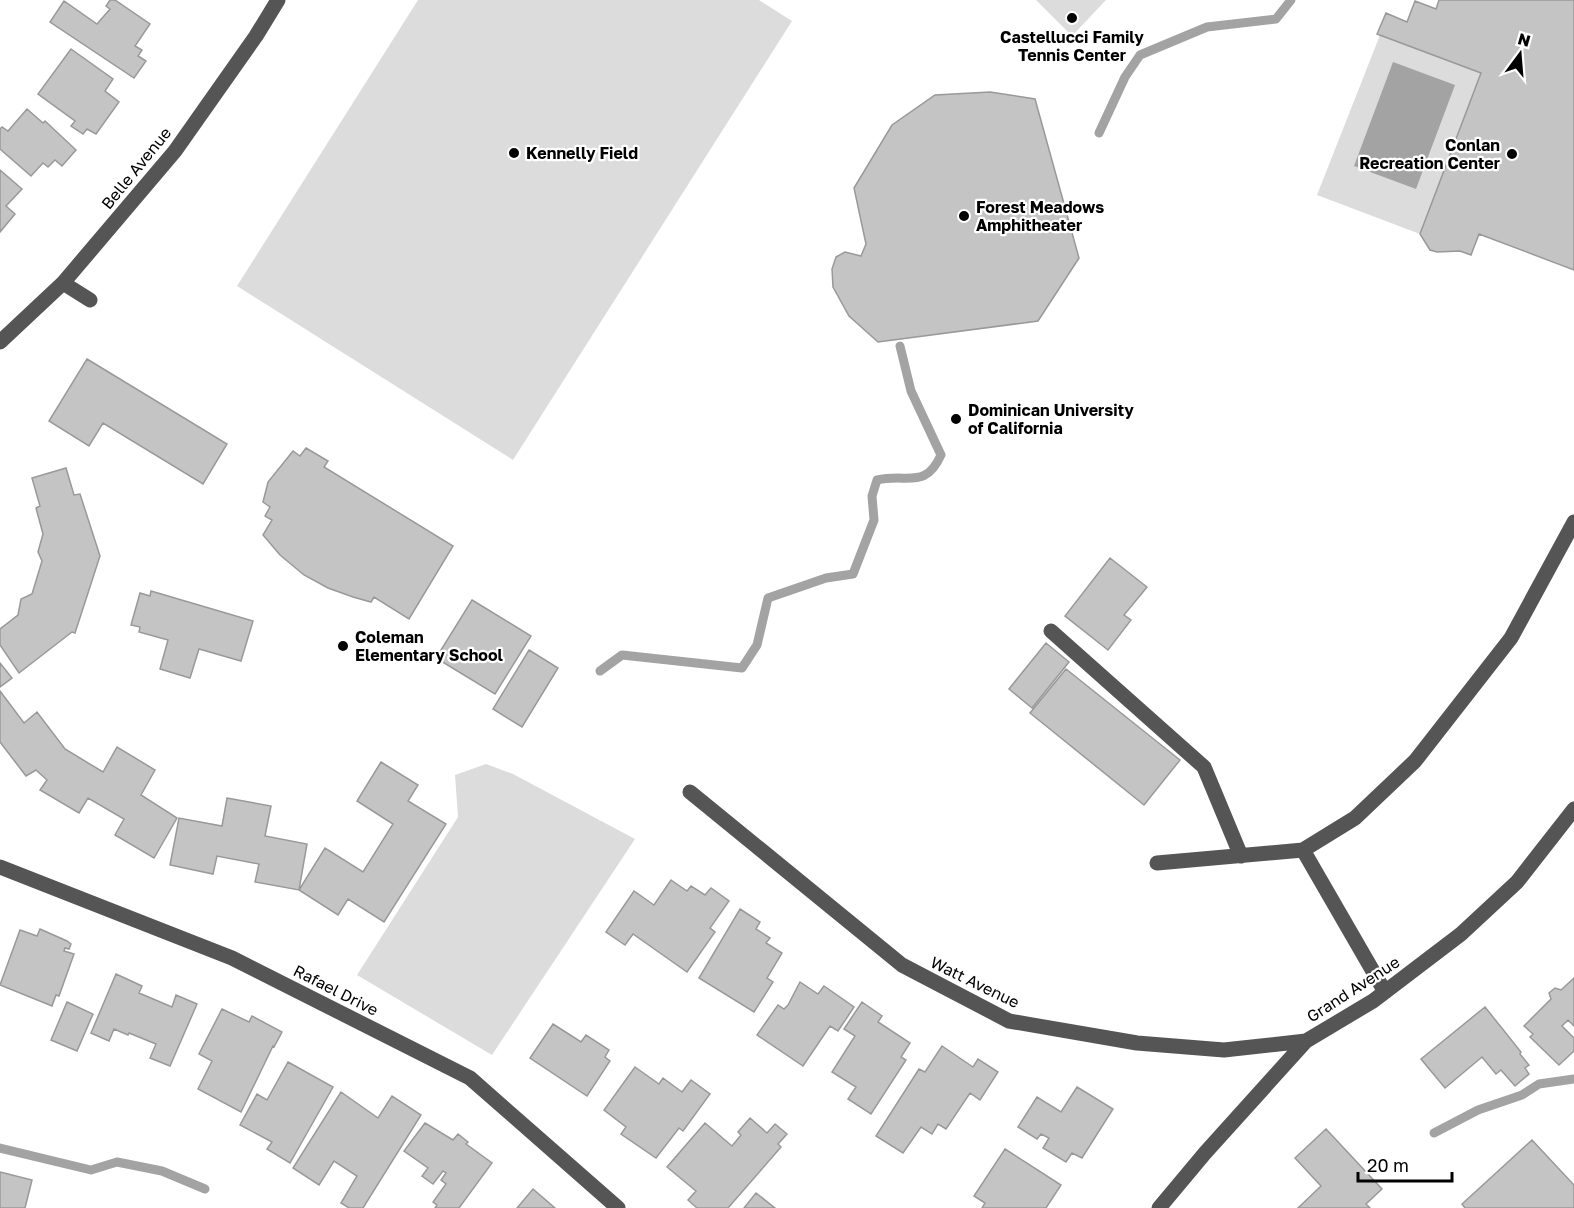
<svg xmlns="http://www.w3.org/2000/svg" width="1574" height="1208" viewBox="0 0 1574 1208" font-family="'Golos Text',sans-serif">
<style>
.green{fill:#dcdcdc}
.water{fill:#a3a3a3}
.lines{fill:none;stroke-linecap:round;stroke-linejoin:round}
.stream{stroke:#a3a3a3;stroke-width:9}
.building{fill:#c4c4c4;stroke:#999;stroke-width:1.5}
.minor{stroke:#555;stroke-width:15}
.poi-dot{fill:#000;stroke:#fff;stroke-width:2}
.labels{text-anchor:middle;stroke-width:4.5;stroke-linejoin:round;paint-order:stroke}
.poi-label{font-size:16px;font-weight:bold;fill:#000;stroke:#fff;text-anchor:start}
.street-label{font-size:16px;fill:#000;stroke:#fff}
</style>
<rect width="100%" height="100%" fill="#fff"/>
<path class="green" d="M 418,0 L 759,0 L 792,21 L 513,460 L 237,286 Z
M 1036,0 L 1106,0 L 1072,36 Z
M 1380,35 L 1481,73 L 1420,234 L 1317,195 Z
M 486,764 L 513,774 L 635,839 L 492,1055 L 357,975 L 458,817 L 455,775 Z"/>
<path class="water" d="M 1393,62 L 1455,85 L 1416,189 L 1354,166 Z"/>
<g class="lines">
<path class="stream" d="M 1099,133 L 1125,77 L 1140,55 L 1207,27 L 1276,19 L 1291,0
M 600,671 L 622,655 L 742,668 L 757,645 L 768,598 L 826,578 L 853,574 L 874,520 L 872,496 L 877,480 C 908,473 925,490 941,455 L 911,391 L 900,346
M 1434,1133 L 1478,1110 L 1522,1095 L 1539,1084 L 1574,1079
M 0,1148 L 91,1170 L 117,1162 L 162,1171 L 205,1189"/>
</g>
<path class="building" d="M 110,0 L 115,0 L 150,24 L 135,46 L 142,50 L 138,56 L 146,61 L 134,78 L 50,22 L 64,1 L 97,24 L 110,9 L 106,6 Z
M 1439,0 L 1574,0 L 1574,270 L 1479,234 L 1471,255 L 1460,251 L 1437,252 L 1430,250 L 1420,234 L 1481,73 L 1377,34 L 1386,13 L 1407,22 L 1415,1 L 1436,9 Z
M 71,49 L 113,79 L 105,91 L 119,102 L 96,134 L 87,129 L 83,134 L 71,126 L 75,121 L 38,94 Z
M 990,92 L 1035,99 L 1079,258 L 1038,321 L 878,342 L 849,316 L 833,287 L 832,269 L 836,257 L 845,252 L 861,256 L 866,244 L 854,188 L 892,125 L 935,95 Z
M 27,109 L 43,123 L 45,121 L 76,150 L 62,166 L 55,160 L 48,167 L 43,163 L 31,176 L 0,149 L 0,129 L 2,127 L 8,131 Z
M 0,170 L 22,189 L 6,206 L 15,214 L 0,232 Z
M 87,359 L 227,444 L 203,484 L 103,423 L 89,446 L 49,421 Z
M 306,448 L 328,461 L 324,467 L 453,546 L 409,619 L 374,597 L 371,602 L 353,597 L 328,588 L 304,575 L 280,555 L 263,535 L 272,520 L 265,516 L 270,507 L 263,502 L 268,482 L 293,451 L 300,456 Z
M 66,468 L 74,495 L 80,494 L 100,556 L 75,633 L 72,632 L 19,673 L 0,645 L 0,629 L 18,615 L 21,599 L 32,594 L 42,561 L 38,552 L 43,534 L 36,508 L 40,506 L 32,478 Z
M 1110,558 L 1147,587 L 1124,615 L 1131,620 L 1108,650 L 1065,616 Z
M 151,591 L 253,621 L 241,661 L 199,649 L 190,678 L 160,669 L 168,640 L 139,632 L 140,627 L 131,625 L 140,593 L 150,596 Z
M 472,600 L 531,636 L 495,694 L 436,658 Z
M 1046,643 L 1069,662 L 1032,708 L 1009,689 Z
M 529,650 L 558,668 L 522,727 L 493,709 Z
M 0,663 L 12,678 L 0,687 Z
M 1066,669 L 1180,760 L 1144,805 L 1030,713 Z
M 0,691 L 24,723 L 37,712 L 65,749 L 103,772 L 117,747 L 155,770 L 141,795 L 177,818 L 154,858 L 115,835 L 124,819 L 88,798 L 79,813 L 40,790 L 47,780 L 36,770 L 26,776 L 0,742 Z
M 381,762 L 418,785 L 408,801 L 446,824 L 384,922 L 348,899 L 338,915 L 299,890 L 325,848 L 363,872 L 393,824 L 357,801 Z
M 227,798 L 271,806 L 265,836 L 307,844 L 299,890 L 255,882 L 259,864 L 217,856 L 213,874 L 170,865 L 179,818 L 222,826 Z
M 671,880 L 687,891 L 691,886 L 705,895 L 711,888 L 729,901 L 710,928 L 715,932 L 687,972 L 633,934 L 625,945 L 606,932 L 634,891 L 654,905 Z
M 740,909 L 760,922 L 756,929 L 770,938 L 766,943 L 782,953 L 767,978 L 773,982 L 754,1012 L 699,978 Z
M 40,929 L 67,941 L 71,944 L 69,949 L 65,948 L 64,951 L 74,954 L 59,996 L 56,995 L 52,1006 L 0,985 L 20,930 L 37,936 Z
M 116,974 L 142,986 L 139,993 L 172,1007 L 176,995 L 197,1004 L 170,1066 L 150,1058 L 156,1044 L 129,1033 L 128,1035 L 114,1029 L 109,1041 L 91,1033 Z
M 1574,978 L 1574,1026 L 1568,1020 L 1562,1026 L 1574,1038 L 1574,1051 L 1559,1065 L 1530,1037 L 1533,1034 L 1524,1026 L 1551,999 L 1549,993 L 1555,988 L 1561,990 Z
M 800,982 L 818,994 L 824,986 L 854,1007 L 838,1031 L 830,1026 L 803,1066 L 757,1035 L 778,1005 L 784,1009 L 788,1005 Z
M 67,1002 L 93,1014 L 77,1051 L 51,1040 Z
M 862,1002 L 882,1016 L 878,1022 L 910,1043 L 901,1057 L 906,1060 L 871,1114 L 848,1099 L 856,1087 L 832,1072 L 855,1036 L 844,1029 Z
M 1485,1007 L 1521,1052 L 1520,1054 L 1529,1065 L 1525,1068 L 1529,1074 L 1515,1086 L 1501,1070 L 1496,1074 L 1482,1057 L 1445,1088 L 1421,1059 Z
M 222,1009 L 249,1022 L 252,1016 L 282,1032 L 274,1047 L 273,1046 L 241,1112 L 198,1089 L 212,1061 L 199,1054 Z
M 553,1024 L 581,1042 L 586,1035 L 609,1050 L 605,1057 L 610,1061 L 587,1096 L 530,1058 Z
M 942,1046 L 973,1067 L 978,1059 L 998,1072 L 980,1100 L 970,1093 L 946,1129 L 938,1124 L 932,1134 L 921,1127 L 903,1153 L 876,1136 L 919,1069 L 925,1072 Z
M 288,1062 L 333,1087 L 290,1163 L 267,1149 L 272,1142 L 240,1125 L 257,1094 L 267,1100 Z
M 635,1067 L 659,1084 L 663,1078 L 682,1092 L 691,1080 L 710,1094 L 683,1131 L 679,1128 L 656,1158 L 621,1134 L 626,1127 L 604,1110 Z
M 1077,1087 L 1113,1109 L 1082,1158 L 1072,1153 L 1066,1162 L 1043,1148 L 1049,1138 L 1041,1134 L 1037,1139 L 1018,1127 L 1037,1097 L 1061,1112 Z
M 341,1092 L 378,1118 L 392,1096 L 421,1115 L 363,1208 L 349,1208 L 341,1203 L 357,1176 L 334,1161 L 319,1185 L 293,1168 Z
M 750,1118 L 767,1133 L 775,1124 L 787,1134 L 778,1144 L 781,1147 L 728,1208 L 697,1208 L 688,1200 L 696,1191 L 667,1167 L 705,1123 L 732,1146 L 741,1135 L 738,1132 Z
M 425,1123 L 453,1140 L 458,1134 L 468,1142 L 466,1144 L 492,1163 L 459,1208 L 435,1208 L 437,1205 L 433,1202 L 446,1184 L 441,1180 L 446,1173 L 443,1171 L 433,1184 L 422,1176 L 428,1168 L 404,1151 Z
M 1326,1129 L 1382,1189 L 1366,1204 L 1370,1208 L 1298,1208 L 1321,1186 L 1295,1158 Z
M 1532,1140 L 1574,1185 L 1574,1208 L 1465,1208 L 1462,1204 Z
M 1005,1149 L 1061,1185 L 1046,1208 L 982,1208 L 985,1203 L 974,1196 Z
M 0,1172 L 32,1180 L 25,1208 L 0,1208 Z
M 533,1189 L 555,1208 L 517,1208 Z
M 756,1193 L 775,1208 L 744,1208 Z"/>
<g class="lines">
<path class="minor" d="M 63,283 L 90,300
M 0,342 L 63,283 L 175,151 L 256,36 L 278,0
M 1051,631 L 1204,767 L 1241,856
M 690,792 L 902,965 L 1009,1021 L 1137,1043 L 1224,1050 L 1306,1041
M 1303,850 L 1385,992
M 1157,863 L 1303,850 L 1355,818 L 1415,761 L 1511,638 L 1574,522
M 0,867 L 232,958 L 470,1078 L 618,1208
M 1159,1208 L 1205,1153 L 1306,1041 L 1373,1001 L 1461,934 L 1517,882 L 1574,809"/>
</g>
<g class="poi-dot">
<circle cx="1072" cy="18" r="6"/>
<circle cx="514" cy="153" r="6"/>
<circle cx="1512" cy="154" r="6"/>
<circle cx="964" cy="216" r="6"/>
<circle cx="956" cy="419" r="6"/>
<circle cx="343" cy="646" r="6"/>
</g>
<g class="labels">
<g class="poi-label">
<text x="1072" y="43" text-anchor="middle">Castellucci Family<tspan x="1072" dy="18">Tennis Center</tspan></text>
<text x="1500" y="151" text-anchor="end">Conlan<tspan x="1500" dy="18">Recreation Center</tspan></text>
<text x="526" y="159">Kennelly Field</text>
<text x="976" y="213">Forest Meadows<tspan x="976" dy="18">Amphitheater</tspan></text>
<text x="968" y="416">Dominican University<tspan x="968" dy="18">of California</tspan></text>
<text x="355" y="643">Coleman<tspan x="355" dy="18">Elementary School</tspan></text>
</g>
<g class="street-label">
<text transform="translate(136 168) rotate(-51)" y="6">Belle Avenue</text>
<text transform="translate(975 982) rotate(26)" y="6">Watt Avenue</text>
<text transform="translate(1353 989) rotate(-33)" y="6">Grand Avenue</text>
<text transform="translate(336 990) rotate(27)" y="6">Rafael Drive</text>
</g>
</g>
<g transform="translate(1520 54) rotate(16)" stroke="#ffffff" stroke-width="4.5" paint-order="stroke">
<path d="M0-4.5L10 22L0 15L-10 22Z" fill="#000000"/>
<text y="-9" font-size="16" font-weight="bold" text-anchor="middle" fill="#000000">N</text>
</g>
<path d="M1358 1172v9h94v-9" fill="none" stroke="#000000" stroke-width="3"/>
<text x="1367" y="1172" font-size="18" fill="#000000" stroke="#ffffff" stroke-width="4.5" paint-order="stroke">20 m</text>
</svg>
